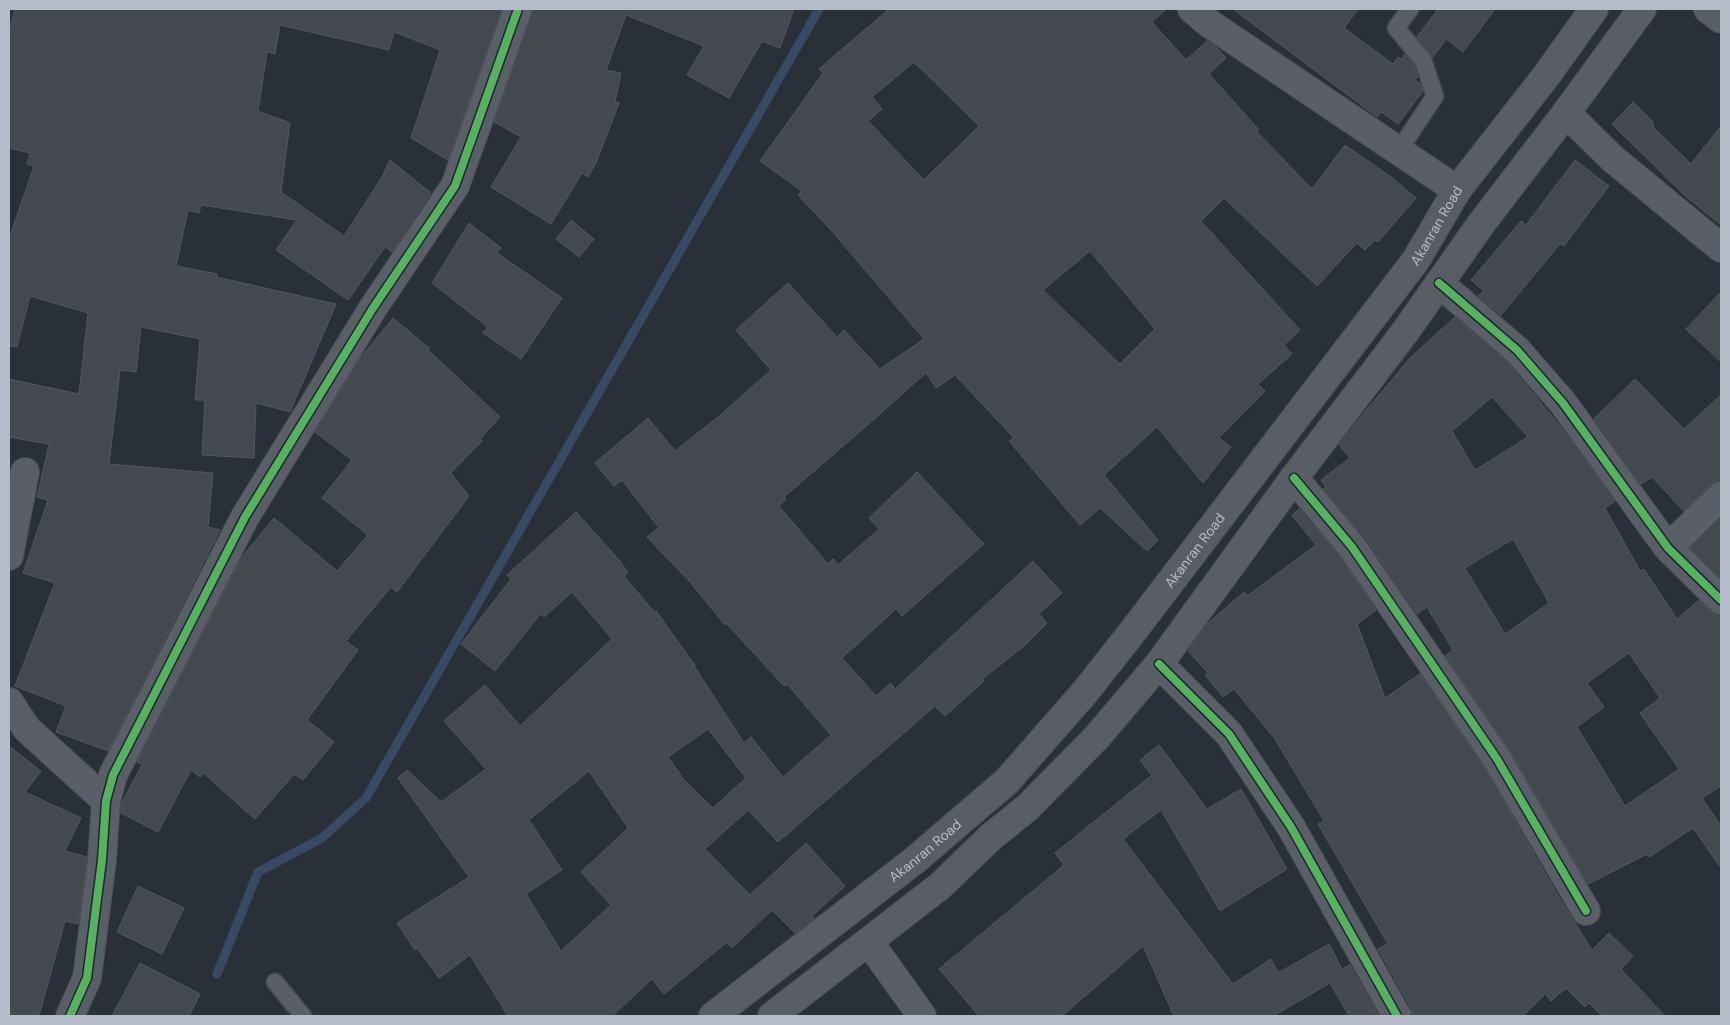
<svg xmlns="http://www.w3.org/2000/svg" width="1730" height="1025" viewBox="0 0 1730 1025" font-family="'DM Sans',sans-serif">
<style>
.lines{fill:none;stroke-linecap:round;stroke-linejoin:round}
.stream{stroke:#384963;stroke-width:9}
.building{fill:#444950;stroke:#52575f;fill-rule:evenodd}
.service-casing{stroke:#484c53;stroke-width:19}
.minor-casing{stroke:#484c53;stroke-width:30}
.secondary-casing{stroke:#484c53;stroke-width:30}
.service{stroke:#5a5e66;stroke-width:16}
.minor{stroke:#5a5e66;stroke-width:28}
.secondary{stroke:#595d64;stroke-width:28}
.cycleway-casing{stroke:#1d2633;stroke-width:11}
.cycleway{stroke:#56b35d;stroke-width:8}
.labels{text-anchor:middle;stroke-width:4.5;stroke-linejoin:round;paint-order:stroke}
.street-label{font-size:14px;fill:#b4bcc9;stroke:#1d2633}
</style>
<rect width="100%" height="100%" fill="#2a3038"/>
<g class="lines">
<path class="stream" d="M 217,974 L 258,872 L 322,838 L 366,798 L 819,9"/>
</g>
<path class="building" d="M 15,9 L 502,9 L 448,160 L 411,138 L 440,50 L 394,32 L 389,50 L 280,25 L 275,54 L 267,52 L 258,111 L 290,123 L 281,192 L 344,236 L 382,177 L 390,160 L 431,193 L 392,252 L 385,247 L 348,300 L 276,250 L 297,220 L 201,205 L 199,213 L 188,210 L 176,266 L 217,274 L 216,277 L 336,304 L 290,412 L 256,403 L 254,458 L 202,455 L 205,400 L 195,400 L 200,339 L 141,327 L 136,372 L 120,370 L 109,464 L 213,473 L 208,527 L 220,530 L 108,751 L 56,732 L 66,706 L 15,686 L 55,583 L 23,573 L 48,500 L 37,497 L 49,444 L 9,437 L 9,379 L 79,394 L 88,313 L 30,296 L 17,347 L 9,346 L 9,239 L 34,166 L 27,164 L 30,153 L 9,148 L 9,32 Z
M 533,9 L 794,9 L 780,48 L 762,41 L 729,98 L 687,75 L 704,46 L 626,15 L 606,70 L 621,73 L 615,102 L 619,103 L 596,163 L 588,177 L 582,173 L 551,224 L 491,187 L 521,137 L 494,122 Z
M 889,9 L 1166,9 L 1152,22 L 1186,60 L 1207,41 L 1215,46 L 1226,58 L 1209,74 L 1259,130 L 1257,132 L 1312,189 L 1345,145 L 1391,177 L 1416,198 L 1378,242 L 1375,240 L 1365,250 L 1357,243 L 1317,286 L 1224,198 L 1201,221 L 1300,330 L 1284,345 L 1292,354 L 1258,384 L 1265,391 L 1219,438 L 1231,447 L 1203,483 L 1157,427 L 1104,475 L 1158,540 L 1147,551 L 1100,508 L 1080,525 L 1009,441 L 1014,438 L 955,375 L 936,388 L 926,373 L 864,428 L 784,497 L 786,499 L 779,506 L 828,564 L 833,559 L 838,565 L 879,529 L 869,518 L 917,472 L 984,544 L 902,616 L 896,609 L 842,658 L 876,696 L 891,683 L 895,689 L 1033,561 L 1062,593 L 1039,614 L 1047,623 L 1023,647 L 982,679 L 984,681 L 945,716 L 935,706 L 778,842 L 748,810 L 705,849 L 750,895 L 806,843 L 845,886 L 812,916 L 814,918 L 795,933 L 772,910 L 732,948 L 727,942 L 664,994 L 652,979 L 612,1016 L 508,1016 L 470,955 L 439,978 L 417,948 L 415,950 L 397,923 L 469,877 L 398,778 L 407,770 L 441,802 L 486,769 L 444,721 L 485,685 L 520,726 L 612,639 L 572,592 L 544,617 L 541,613 L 495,671 L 461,644 L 511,579 L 507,575 L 576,512 L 620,561 L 628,573 L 624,576 L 655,613 L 656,611 L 695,665 L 694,666 L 744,743 L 751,737 L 783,777 L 831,735 L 787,684 L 784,686 L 726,623 L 725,625 L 690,582 L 647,537 L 659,528 L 622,480 L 614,486 L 595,463 L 648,418 L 675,451 L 718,417 L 771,370 L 736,330 L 788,283 L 837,337 L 844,330 L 880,369 L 924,339 L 831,230 L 798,195 L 802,191 L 760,161 L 823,73 L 819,69 ZM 914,62 L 979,126 L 924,180 L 868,121 L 882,109 L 872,97 ZM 1090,251 L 1155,329 L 1120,364 L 1043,290 ZM 708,729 L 746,778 L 713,808 L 684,780 L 668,757 ZM 589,771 L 628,828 L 581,872 L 611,905 L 561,951 L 526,894 L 562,870 L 529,820 Z
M 1233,9 L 1358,9 L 1344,28 L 1393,64 L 1398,57 L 1401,59 L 1405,54 L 1414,65 L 1418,77 L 1415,80 L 1421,84 L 1423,91 L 1398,124 L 1381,112 L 1377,117 Z
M 1438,9 L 1495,9 L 1463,52 L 1446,39 L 1433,57 L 1417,37 Z
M 1633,102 L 1653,122 L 1653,127 L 1691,164 L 1721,126 L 1721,225 L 1683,194 L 1612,124 Z
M 1575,160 L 1609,186 L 1564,246 L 1560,244 L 1501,315 L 1478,296 L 1484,291 L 1471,280 L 1521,221 L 1526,225 Z
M 571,220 L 594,239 L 579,257 L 556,239 Z
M 469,223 L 501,248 L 497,253 L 562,298 L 521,359 L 483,333 L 488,327 L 432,283 Z
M 1721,292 L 1721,362 L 1686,329 Z
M 1455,317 L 1506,361 L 1561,427 L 1615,501 L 1605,508 L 1640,571 L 1644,569 L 1677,619 L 1699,600 L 1710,611 L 1721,615 L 1721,786 L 1702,798 L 1721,826 L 1721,868 L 1693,828 L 1649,857 L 1647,854 L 1588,884 L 1510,751 L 1445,656 L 1453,650 L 1427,607 L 1417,614 L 1365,538 L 1323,489 L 1326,487 L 1321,480 L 1350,458 L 1339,445 L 1358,420 L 1410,358 ZM 1492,397 L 1528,437 L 1475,470 L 1452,431 ZM 1513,539 L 1549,603 L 1505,634 L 1465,568 ZM 1629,653 L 1660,698 L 1640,713 L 1679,769 L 1625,806 L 1577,727 L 1604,707 L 1587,683 Z
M 393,318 L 429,348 L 428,350 L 500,417 L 480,439 L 482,441 L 451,473 L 469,496 L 397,592 L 391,587 L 346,641 L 358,650 L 307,720 L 334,742 L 303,780 L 294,774 L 255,819 L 203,773 L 200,777 L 191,770 L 158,832 L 121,813 L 121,804 L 142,765 L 137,762 L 242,557 L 274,518 L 337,571 L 368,535 L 322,498 L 352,460 L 315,432 L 361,357 Z
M 1635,379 L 1684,429 L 1721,395 L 1721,481 L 1710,485 L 1684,511 L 1652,477 L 1641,484 L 1594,419 Z
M 1299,509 L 1340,556 L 1376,610 L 1357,624 L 1385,698 L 1420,674 L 1484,767 L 1560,899 L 1592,950 L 1609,933 L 1633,956 L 1621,969 L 1665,1016 L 1602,1016 L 1589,1003 L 1585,1007 L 1566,988 L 1551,1001 L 1545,994 L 1523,1016 L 1413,1016 L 1411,1008 L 1378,949 L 1388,944 L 1318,824 L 1324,821 L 1275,739 L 1234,689 L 1223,697 L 1205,675 L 1208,673 L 1188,651 L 1207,624 L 1244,592 L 1247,596 L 1316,545 L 1292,515 Z
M 1721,518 L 1721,578 L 1690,548 Z
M 1159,745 L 1207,809 L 1241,789 L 1287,869 L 1220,911 L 1161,810 L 1123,839 L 1233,984 L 1271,959 L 1278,973 L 1329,944 L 1342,969 L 1350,965 L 1379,1016 L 1349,1016 L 1330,983 L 1273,1016 L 1174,1016 L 1143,946 L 1062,1016 L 979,1016 L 939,969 L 1064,865 L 1055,853 L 1152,775 L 1140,760 Z
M 9,746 L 41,771 L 25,792 L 81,818 L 65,851 L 87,857 L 78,924 L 65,921 L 39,1016 L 9,1016 Z
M 138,886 L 184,908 L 162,954 L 117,932 Z
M 140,963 L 200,994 L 189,1016 L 112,1016 Z"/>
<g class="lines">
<g class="service-casing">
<path id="service" d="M 1398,152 L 1435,96 L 1423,60 L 1396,28 L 1410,9
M 275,982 L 303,1016"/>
</g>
<g class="minor-casing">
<path id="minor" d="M 1192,9 L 1210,24 L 1457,190
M 1708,9 L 1721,19
M 1566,113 L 1613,159 L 1721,248
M 1439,283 L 1517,350 L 1563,403 L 1668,548 L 1721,600
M 1294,478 L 1352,547 L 1497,759 L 1586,911
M 1668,548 L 1721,496
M 9,556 L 25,472
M 1159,664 L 1229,734 L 1291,827 L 1397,1016
M 9,702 L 27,729 L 106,801
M 869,942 L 922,1016
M 70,1016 L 87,978 L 102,860 L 106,801 L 113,775 L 245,517 L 373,308 L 455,186 L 518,9"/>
</g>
<g class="secondary-casing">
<g id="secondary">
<path id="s1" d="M 713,1016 L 915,860 L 1007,781 L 1085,692 L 1130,635 L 1416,260 L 1457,190 L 1546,76 L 1594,9"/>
<path d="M 772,1016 L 940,886 L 992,836 L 1027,808 L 1096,738 L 1159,664 L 1294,478 L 1405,332 L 1481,224 L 1566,113 L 1642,9"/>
</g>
</g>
<use href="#service" class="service"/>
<use href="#minor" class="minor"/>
<use href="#secondary" class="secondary"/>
<g class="cycleway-casing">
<path id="cycleway" d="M 1439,283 L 1517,350 L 1563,403 L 1668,548 L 1721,600
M 1294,478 L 1352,547 L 1497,759 L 1586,911
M 1159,664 L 1229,734 L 1291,827 L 1397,1016
M 70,1016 L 87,978 L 102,860 L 106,801 L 113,775 L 245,517 L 373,308 L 455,186 L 518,9"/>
</g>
<use href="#cycleway" class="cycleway"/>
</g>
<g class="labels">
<g class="street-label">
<text dy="5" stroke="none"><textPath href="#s1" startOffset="1079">Akanran Road</textPath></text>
<text dy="5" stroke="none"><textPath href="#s1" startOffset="674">Akanran Road</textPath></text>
<text dy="5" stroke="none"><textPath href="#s1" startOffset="269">Akanran Road</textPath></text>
</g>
</g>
<rect width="1730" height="1025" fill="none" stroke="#b4bcc9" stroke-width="20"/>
</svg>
